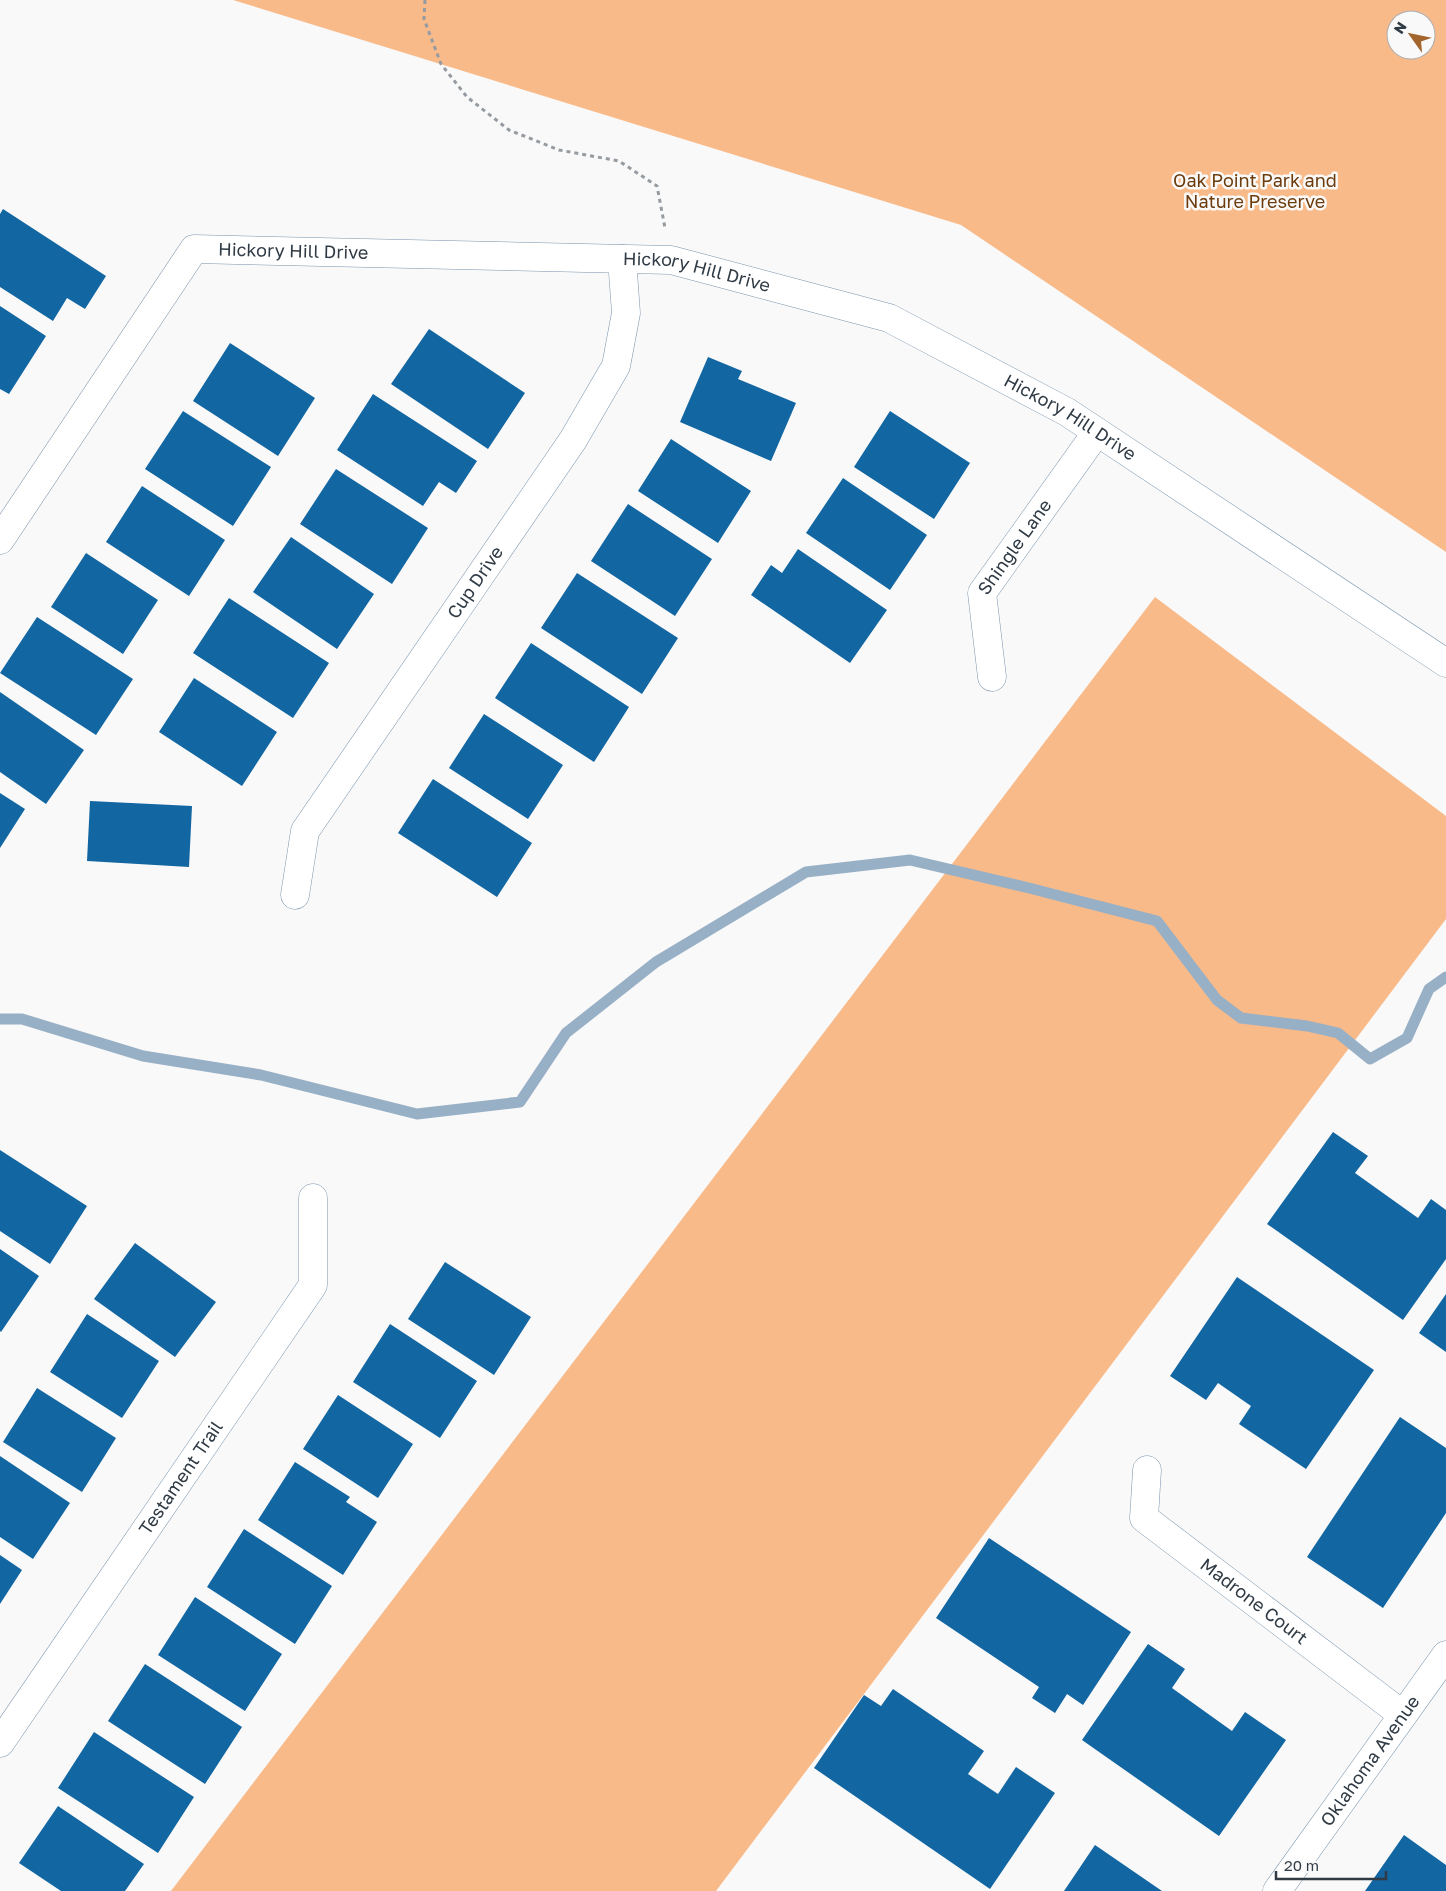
<svg xmlns="http://www.w3.org/2000/svg" width="1446" height="1891" viewBox="0 0 1446 1891" font-family="'Golos Text',sans-serif">
<style>
.green{fill:#f9ba8a;fill-rule:evenodd}
.lines{fill:none;stroke-linecap:round;stroke-linejoin:round}
.stream{stroke:#98b0c6;stroke-width:11}
.building{fill:#1266a2}
.street-casing{stroke:#7a94ac;stroke-width:29}
.path{stroke:#959ba0;stroke-width:3;stroke-dasharray:4 4;stroke-linecap:butt}
.street{stroke:#fff;stroke-width:28}
.labels{text-anchor:middle;stroke-width:5;stroke-linejoin:round;paint-order:stroke}
.park-label{font-size:18px;fill:#6d3c0c;stroke:#f9f9f9}
.street-label{font-size:18px;fill:#303b45;stroke:#f9f9f9}
</style>
<rect width="100%" height="100%" fill="#f9f9f9"/>
<path class="green" d="M 233,0 L 1446,0 L 1446,552 L 961,225 ZM 1396,20 L 1426,20 L 1426,50 L 1396,50 Z
M 1155,597 L 1446,816 L 1446,919 L 716,1891 L 171,1891 Z"/>
<g class="lines">
<path class="stream" d="M 0,1019 L 22,1019 L 143,1056 L 261,1075 L 417,1114 L 520,1102 L 566,1033 L 656,962 L 806,872 L 910,860 L 1029,888 L 1157,921 L 1217,1000 L 1241,1018 L 1307,1026 L 1338,1033 L 1370,1059 L 1407,1038 L 1429,989 L 1446,977"/>
</g>
<path class="building" d="M 3,209 L 106,276 L 85,309 L 67,298 L 53,321 L 0,287 L 0,214 Z
M 0,306 L 46,336 L 9,394 L 0,389 Z
M 429,329 L 525,393 L 488,449 L 391,384 Z
M 230,343 L 315,398 L 278,456 L 193,401 Z
M 708,357 L 742,371 L 738,379 L 796,403 L 771,461 L 680,422 Z
M 373,394 L 477,461 L 456,493 L 439,482 L 423,506 L 337,450 Z
M 183,411 L 271,467 L 233,526 L 145,469 Z
M 890,411 L 970,463 L 934,519 L 854,467 Z
M 671,439 L 751,491 L 718,543 L 638,491 Z
M 336,469 L 428,528 L 392,584 L 300,524 Z
M 843,478 L 927,535 L 890,590 L 806,533 Z
M 142,486 L 225,540 L 189,596 L 106,542 Z
M 628,504 L 712,559 L 675,616 L 591,561 Z
M 291,537 L 374,594 L 337,649 L 253,592 Z
M 798,549 L 887,610 L 850,663 L 751,595 L 771,565 L 782,573 Z
M 86,553 L 158,600 L 123,654 L 51,607 Z
M 577,573 L 678,638 L 642,694 L 541,628 Z
M 229,598 L 329,663 L 293,718 L 193,653 Z
M 37,617 L 133,679 L 96,735 L 0,673 Z
M 531,643 L 629,707 L 594,762 L 495,698 Z
M 194,678 L 277,732 L 242,786 L 159,732 Z
M 0,692 L 84,750 L 46,804 L 0,772 Z
M 484,714 L 563,765 L 528,819 L 449,768 Z
M 433,779 L 532,843 L 497,897 L 398,833 Z
M 0,793 L 25,809 L 0,848 Z
M 90,801 L 192,806 L 189,867 L 87,861 Z
M 1333,1132 L 1368,1156 L 1355,1173 L 1418,1218 L 1431,1199 L 1446,1210 L 1446,1259 L 1403,1320 L 1267,1224 Z
M 0,1150 L 87,1206 L 50,1264 L 0,1231 Z
M 135,1243 L 216,1302 L 175,1357 L 94,1299 Z
M 0,1249 L 39,1276 L 1,1332 L 0,1331 Z
M 445,1262 L 531,1317 L 494,1375 L 408,1319 Z
M 1237,1277 L 1374,1370 L 1306,1469 L 1239,1424 L 1251,1406 L 1218,1383 L 1206,1400 L 1170,1376 Z
M 1446,1294 L 1446,1352 L 1419,1333 Z
M 87,1314 L 159,1361 L 122,1418 L 50,1372 Z
M 390,1324 L 477,1381 L 440,1438 L 353,1382 Z
M 37,1388 L 116,1438 L 82,1492 L 3,1442 Z
M 338,1395 L 413,1444 L 378,1498 L 303,1449 Z
M 1400,1417 L 1446,1448 L 1446,1513 L 1383,1608 L 1307,1557 Z
M 0,1456 L 70,1503 L 33,1559 L 0,1537 Z
M 295,1462 L 350,1497 L 346,1502 L 377,1522 L 343,1575 L 258,1520 Z
M 244,1529 L 332,1586 L 295,1644 L 207,1587 Z
M 989,1538 L 1131,1632 L 1083,1705 L 1067,1694 L 1055,1713 L 1032,1698 L 1039,1687 L 936,1618 Z
M 0,1555 L 22,1570 L 0,1604 Z
M 195,1597 L 282,1654 L 245,1711 L 158,1655 Z
M 1148,1644 L 1185,1669 L 1172,1688 L 1232,1731 L 1245,1712 L 1286,1740 L 1219,1836 L 1082,1740 Z
M 145,1664 L 242,1727 L 205,1784 L 108,1721 Z
M 893,1689 L 984,1751 L 968,1774 L 998,1794 L 1016,1767 L 1055,1793 L 990,1889 L 814,1768 L 864,1695 L 881,1706 Z
M 94,1732 L 194,1797 L 158,1853 L 58,1788 Z
M 58,1806 L 144,1864 L 125,1891 L 61,1891 L 19,1863 Z
M 1404,1835 L 1446,1865 L 1446,1891 L 1365,1891 Z
M 1095,1845 L 1162,1891 L 1064,1891 Z"/>
<g class="lines">
<g class="street-casing">
<g id="street">
<path id="s1" d="M 0,540 L 194,249 L 671,260 L 889,318 L 1067,412 L 1446,663"/>
<path id="s2" d="M 992,677 L 982,593 L 1097,432"/>
<path id="s3" d="M 295,895 L 305,831 L 573,440 L 616,366 L 626,313 L 622,259"/>
<path id="s4" d="M 1147,1470 L 1144,1518 L 1403,1715"/>
<path id="s5" d="M 0,1743 L 313,1285 L 313,1198"/>
<path id="s6" d="M 1277,1891 L 1446,1655"/>
</g>
</g>
<path class="path" d="M 425,0 L 424,19 L 441,64 L 467,97 L 509,130 L 559,150 L 619,161 L 657,186 L 665,228"/>
<use href="#street" class="street"/>
</g>
<g class="labels">
<g class="park-label">
<text x="1255" y="187">Oak Point Park and<tspan x="1255" dy="21">Nature Preserve</tspan></text>
</g>
<g class="street-label">
<text dy="6" stroke="none"><textPath href="#s1" startOffset="449">Hickory Hill Drive</textPath></text>
<text dy="6" stroke="none"><textPath href="#s1" startOffset="854">Hickory Hill Drive</textPath></text>
<text dy="6" stroke="none"><textPath href="#s1" startOffset="1259">Hickory Hill Drive</textPath></text>
<text dy="6" stroke="none"><textPath href="#s2" startOffset="141">Shingle Lane</textPath></text>
<text dy="6" stroke="none"><textPath href="#s3" startOffset="366">Cup Drive</textPath></text>
<text dy="6" stroke="none"><textPath href="#s5" startOffset="321">Testament Trail</textPath></text>
<text dy="6" stroke="none"><textPath href="#s4" startOffset="186">Madrone Court</textPath></text>
<text dy="6" stroke="none"><textPath href="#s6" startOffset="160">Oklahoma Avenue</textPath></text>
</g>
</g>
<g transform="translate(1411 35) rotate(303)"><circle r="24" fill="#f9f9f9" stroke="#a9adb1"/>
<path d="M0-4L9 19L0 12L-9 19Z" fill="#a4642d"/>
<text y="-8" font-size="14" font-weight="bold" text-anchor="middle" fill="#303b45">N</text>
</g>
<path d="M1276 1871v8h110v-8" fill="none" stroke="#303b45" stroke-width="2.5"/>
<text x="1284" y="1871" font-size="15" fill="#303b45" stroke="#f9f9f9" stroke-width="4" paint-order="stroke">20 m</text>
</svg>
